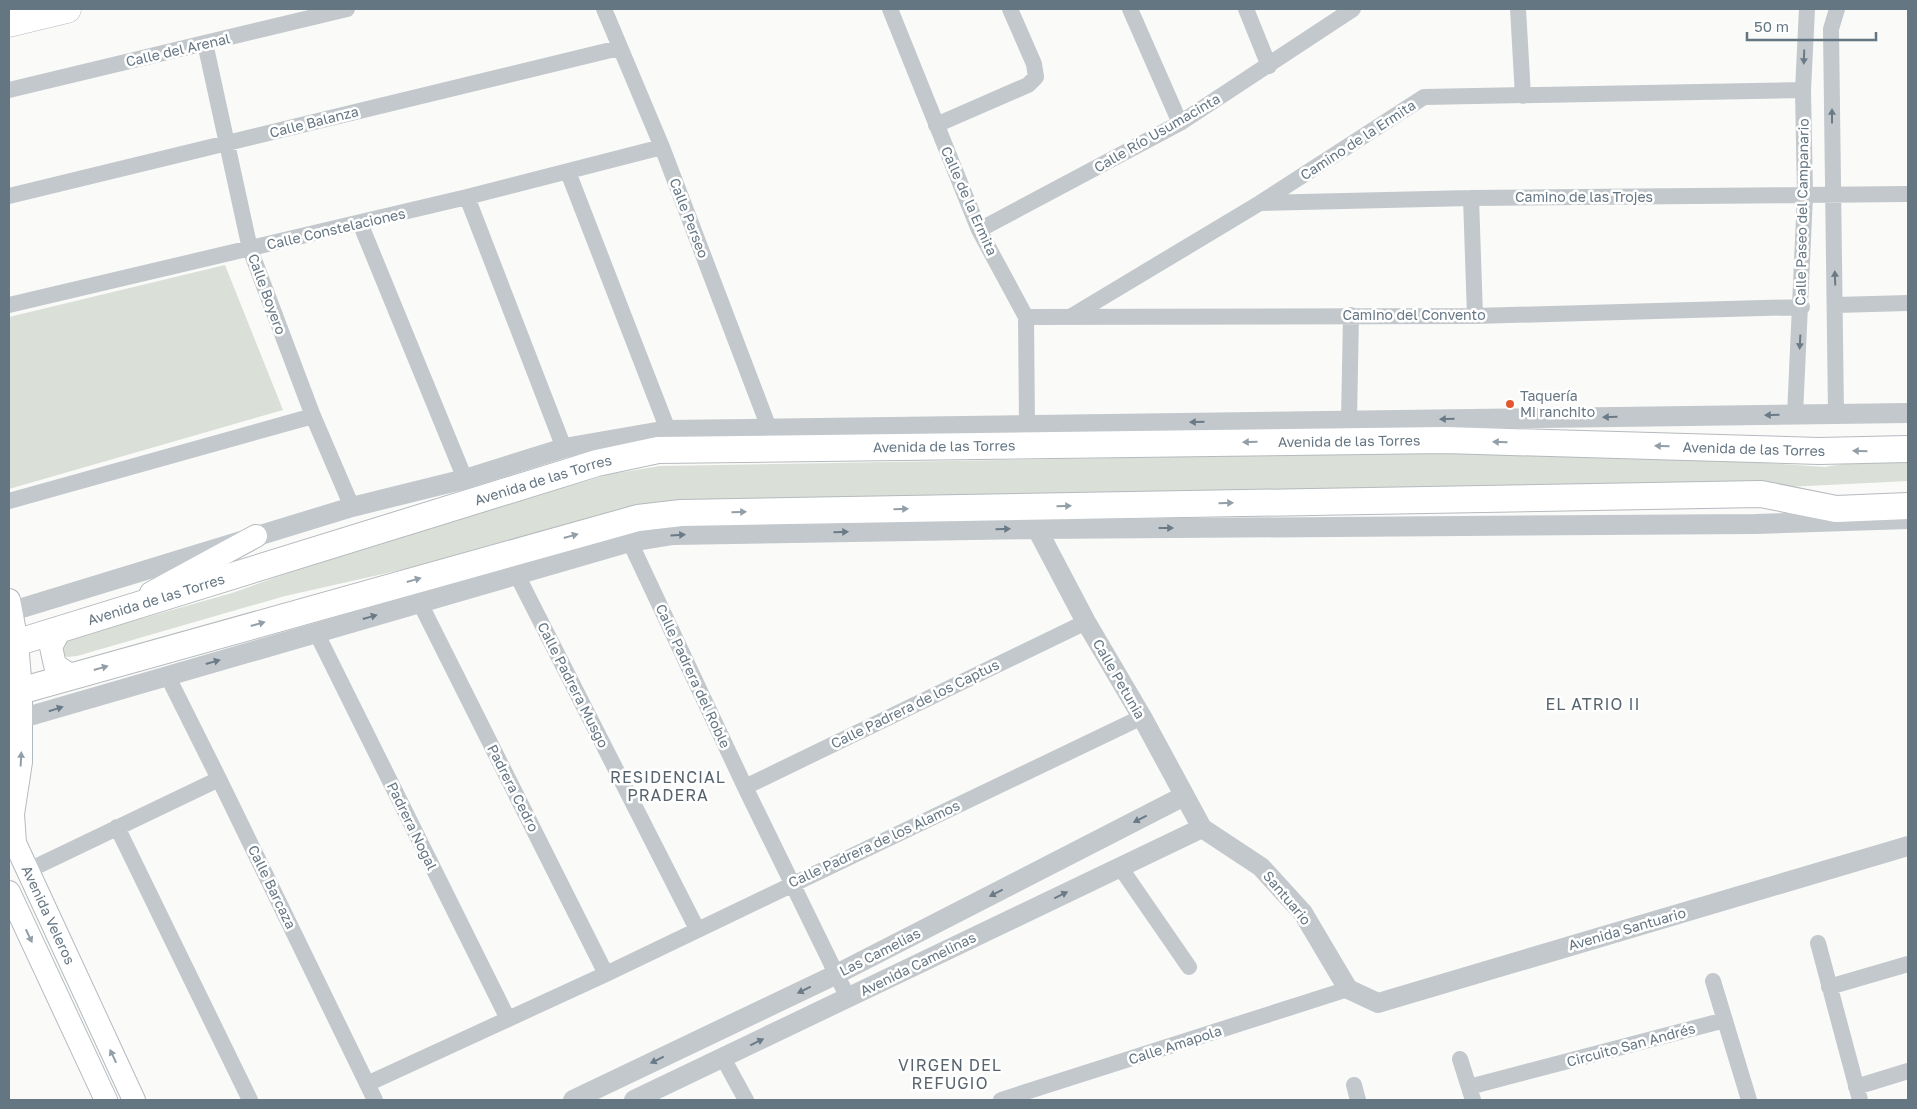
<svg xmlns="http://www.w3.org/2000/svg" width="1917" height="1109" viewBox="0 0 1917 1109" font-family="'Golos Text',sans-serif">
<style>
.green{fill:#dadfd7}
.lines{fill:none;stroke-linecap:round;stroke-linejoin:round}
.secondary-casing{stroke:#b3babf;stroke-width:24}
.primary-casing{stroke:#b5babe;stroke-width:28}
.motorway-casing{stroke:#b4b9bd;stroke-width:29}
.minor{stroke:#c3c8cc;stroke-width:16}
.tertiary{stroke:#c3c8cc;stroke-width:20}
.secondary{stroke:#fff;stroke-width:22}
.primary{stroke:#fff;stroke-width:26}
.motorway{stroke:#fff;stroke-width:28}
.oneway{fill:#6a7a87}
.oneway2{fill:#939fa8}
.poi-dot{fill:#e4572e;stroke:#fff;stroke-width:2}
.labels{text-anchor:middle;stroke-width:5;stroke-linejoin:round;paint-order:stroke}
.street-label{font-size:14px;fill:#657683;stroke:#fff}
.poi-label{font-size:14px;fill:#657683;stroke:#fff;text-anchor:start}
.quarter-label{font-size:16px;letter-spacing:1px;fill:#57646e;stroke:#fff}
</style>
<rect width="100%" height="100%" fill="#fafaf8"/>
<path class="green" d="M 225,265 L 283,410 L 9,489 L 9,317 Z
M 1580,450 L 1825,467 L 1908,453 L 1908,481 L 1787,487 L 655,504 L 617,510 L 414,567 L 285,596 L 77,656 L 66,657 L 62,651 L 66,640 L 232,593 L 394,535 L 611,474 L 660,466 Z"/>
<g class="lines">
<g class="secondary-casing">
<g id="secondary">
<path d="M 151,593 L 256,536"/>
<path id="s1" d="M 9,600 L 17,642 L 21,691 L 21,762 L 13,814 L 15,843 L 134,1100"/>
<path d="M 60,630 L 51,647 L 55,665 L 72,676"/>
<path d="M 9,892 L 106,1100"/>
</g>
</g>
<g class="primary-casing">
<g id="primary">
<path id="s2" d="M 9,645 L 597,463 L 658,450 L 1445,440 L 1819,451 L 1908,449"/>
<path d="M 9,694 L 638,518 L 681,513 L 1761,494 L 1836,509 L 1908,506"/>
</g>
</g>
<g class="motorway-casing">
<path id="motorway" d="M 9,23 L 67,9"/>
</g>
<path class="minor" d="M 604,9 L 662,147 L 769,428
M 890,9 L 979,230 L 1026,317 L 1027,425
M 1130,9 L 1180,123
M 1246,9 L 1269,66
M 1518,9 L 1523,96
M 205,43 L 250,249 L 313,416 L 352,507
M 9,90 L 347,9
M 936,125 L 1028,85 L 1036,77 L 1034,64 L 1010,9
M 568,172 L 668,430
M 9,196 L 619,48
M 467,197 L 564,448
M 1471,198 L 1475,316
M 1260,203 L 1471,198 L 1908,194
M 360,223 L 465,479
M 979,230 L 1180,123 L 1353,9
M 9,305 L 467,197 L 662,147
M 1836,305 L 1908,303
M 1026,317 L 1475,316 L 1802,307
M 1070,317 L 1260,203 L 1424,97 L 1803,90
M 1836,414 L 1831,29 L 1837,9
M 1795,415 L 1805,196 L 1803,90 L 1807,9
M 1349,420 L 1351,315
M 9,501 L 313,416
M 630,542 L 745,787 L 848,998
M 517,575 L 697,929
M 420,603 L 606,974
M 316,632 L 508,1019
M 167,675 L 219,779 L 375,1100
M 745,787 L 1086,622
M 117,827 L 250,1100
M 1120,867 L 1189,967
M 27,871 L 219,779
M 1818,943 L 1860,1100
M 1713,981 L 1749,1100
M 1829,987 L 1908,964
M 723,1058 L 746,1100
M 1460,1059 L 1473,1100
M 367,1084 L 606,974 L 1142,717
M 1354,1085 L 1358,1100
M 1469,1087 L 1725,1020
M 1856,1087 L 1908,1071
M 1001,1100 L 1348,989"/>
<path class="tertiary" d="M 1037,529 L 1086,622 L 1142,717 L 1202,828 L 1261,867 L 1303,913 L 1348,989 L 1378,1003 L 1908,846
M 9,612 L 352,507 L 465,479 L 564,448 L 668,430 L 1908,413
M 9,722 L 630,542 L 673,535 L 1037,529 L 1755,524 L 1908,519
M 573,1100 L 837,974 L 1184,796
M 634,1100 L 1202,828"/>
<use href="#secondary" class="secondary"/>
<use href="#primary" class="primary"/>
<use href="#motorway" class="motorway"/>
</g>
<defs><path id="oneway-solid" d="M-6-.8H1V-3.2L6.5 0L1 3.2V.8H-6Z" transform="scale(1.25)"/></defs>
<g class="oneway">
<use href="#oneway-solid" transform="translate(1804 57) rotate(92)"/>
<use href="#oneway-solid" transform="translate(1832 116) rotate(-90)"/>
<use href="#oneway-solid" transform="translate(1835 278) rotate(-92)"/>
<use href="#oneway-solid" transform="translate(1800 342) rotate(93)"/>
<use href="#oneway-solid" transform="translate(1772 415) rotate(179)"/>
<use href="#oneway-solid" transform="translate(1610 417) rotate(179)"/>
<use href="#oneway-solid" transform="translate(1447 419) rotate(179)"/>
<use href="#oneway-solid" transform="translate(1197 422) rotate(179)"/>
<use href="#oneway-solid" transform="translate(1166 528)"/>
<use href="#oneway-solid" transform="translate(1003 529) rotate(-1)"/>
<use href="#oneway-solid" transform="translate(841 532) rotate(-1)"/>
<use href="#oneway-solid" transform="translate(678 535) rotate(-3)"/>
<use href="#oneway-solid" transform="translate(370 617) rotate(-16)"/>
<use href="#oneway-solid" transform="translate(213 662) rotate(-16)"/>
<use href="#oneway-solid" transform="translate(56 709) rotate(-17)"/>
<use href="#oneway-solid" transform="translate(1140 819) rotate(153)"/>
<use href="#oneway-solid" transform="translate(996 893) rotate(153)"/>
<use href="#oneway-solid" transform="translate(1061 895) rotate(-26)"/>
<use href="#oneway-solid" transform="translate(804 990) rotate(154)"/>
<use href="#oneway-solid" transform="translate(757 1042) rotate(-26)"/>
<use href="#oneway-solid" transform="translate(657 1060) rotate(154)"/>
</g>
<g class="oneway2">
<use href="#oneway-solid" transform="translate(1250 442) rotate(179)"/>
<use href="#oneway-solid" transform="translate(1500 442) rotate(-178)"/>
<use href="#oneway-solid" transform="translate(1662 446) rotate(-178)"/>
<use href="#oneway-solid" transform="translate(1860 451) rotate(-179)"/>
<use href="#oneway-solid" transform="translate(1226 503) rotate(-1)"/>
<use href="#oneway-solid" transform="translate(1064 506) rotate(-1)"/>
<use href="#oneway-solid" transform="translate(901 509) rotate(-1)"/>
<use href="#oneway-solid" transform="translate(739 512) rotate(-1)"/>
<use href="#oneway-solid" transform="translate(571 536) rotate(-16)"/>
<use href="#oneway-solid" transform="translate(414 580) rotate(-16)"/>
<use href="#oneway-solid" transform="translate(258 624) rotate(-16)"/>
<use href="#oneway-solid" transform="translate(101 668) rotate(-16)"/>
<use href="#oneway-solid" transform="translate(21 759) rotate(-87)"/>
<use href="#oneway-solid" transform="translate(29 936) rotate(65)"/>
<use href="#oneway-solid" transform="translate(113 1056) rotate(-115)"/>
</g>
<circle class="poi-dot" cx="1510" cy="404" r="5"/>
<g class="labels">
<g class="street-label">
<text transform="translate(178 50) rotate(-13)" y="5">Calle del Arenal</text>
<text transform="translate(314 122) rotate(-14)" y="5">Calle Balanza</text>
<text transform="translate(1157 133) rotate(-30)" y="5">Calle Río Usumacinta</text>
<text transform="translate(1358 140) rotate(-33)" y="5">Camino de la Ermita</text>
<text x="1584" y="202">Camino de las Trojes</text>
<text transform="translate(969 201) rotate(66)" y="5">Calle de la Ermita</text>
<text transform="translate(1802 212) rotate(-89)" y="5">Calle Paseo del Campanario</text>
<text transform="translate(689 218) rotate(69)" y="5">Calle Perseo</text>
<text transform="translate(336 229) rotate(-13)" y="5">Calle Constelaciones</text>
<text transform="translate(267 294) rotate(70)" y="5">Calle Boyero</text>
<text x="1414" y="320">Camino del Convento</text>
<text dy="5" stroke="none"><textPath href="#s2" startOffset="1369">Avenida de las Torres</textPath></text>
<text dy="5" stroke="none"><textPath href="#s2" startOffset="964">Avenida de las Torres</textPath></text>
<text dy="5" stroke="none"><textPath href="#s2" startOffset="1774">Avenida de las Torres</textPath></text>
<text dy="5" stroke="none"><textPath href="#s2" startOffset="559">Avenida de las Torres</textPath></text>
<text dy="5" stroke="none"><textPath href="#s2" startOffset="154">Avenida de las Torres</textPath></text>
<text transform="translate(693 676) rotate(65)" y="5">Calle Padrera del Roble</text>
<text transform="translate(1119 679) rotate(60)" y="5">Calle Petunia</text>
<text transform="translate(573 685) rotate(63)" y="5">Calle Padrera Musgo</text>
<text transform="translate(915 704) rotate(-26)" y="5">Calle Padrera de los Captus</text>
<text transform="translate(513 788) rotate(63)" y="5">Padrera Cedro</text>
<text transform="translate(412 826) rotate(64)" y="5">Padrera Nogal</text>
<text transform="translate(874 844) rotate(-25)" y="5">Calle Padrera de los Alamos</text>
<text transform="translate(272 887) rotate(64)" y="5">Calle Barcaza</text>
<text transform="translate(1287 898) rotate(50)" y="5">Santuario</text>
<text dy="5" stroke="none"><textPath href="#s1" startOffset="324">Avenida Veleros</textPath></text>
<text transform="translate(1627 929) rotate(-16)" y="5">Avenida Santuario</text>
<text transform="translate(880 952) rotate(-27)" y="5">Las Camelias</text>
<text transform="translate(918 964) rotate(-26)" y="5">Avenida Camelinas</text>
<text transform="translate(1175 1045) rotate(-18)" y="5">Calle Amapola</text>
<text transform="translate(1631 1045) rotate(-15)" y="5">Circuito San Andrés</text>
</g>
<g class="poi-label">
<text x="1520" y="401">Taquería<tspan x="1520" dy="16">Mi ranchito</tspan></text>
</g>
<g class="quarter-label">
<text x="1593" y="710">EL ATRIO II</text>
<text x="668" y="783">RESIDENCIAL<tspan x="668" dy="18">PRADERA</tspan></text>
<text x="950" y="1071">VIRGEN DEL<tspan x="950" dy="18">REFUGIO</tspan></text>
</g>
</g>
<rect width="1917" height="1109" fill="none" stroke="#657683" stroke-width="20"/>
<path d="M1747 32v8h129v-8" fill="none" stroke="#657683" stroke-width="2.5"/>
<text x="1754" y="32" font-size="15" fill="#657683" stroke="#ffffff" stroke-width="4" paint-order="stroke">50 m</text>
</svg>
